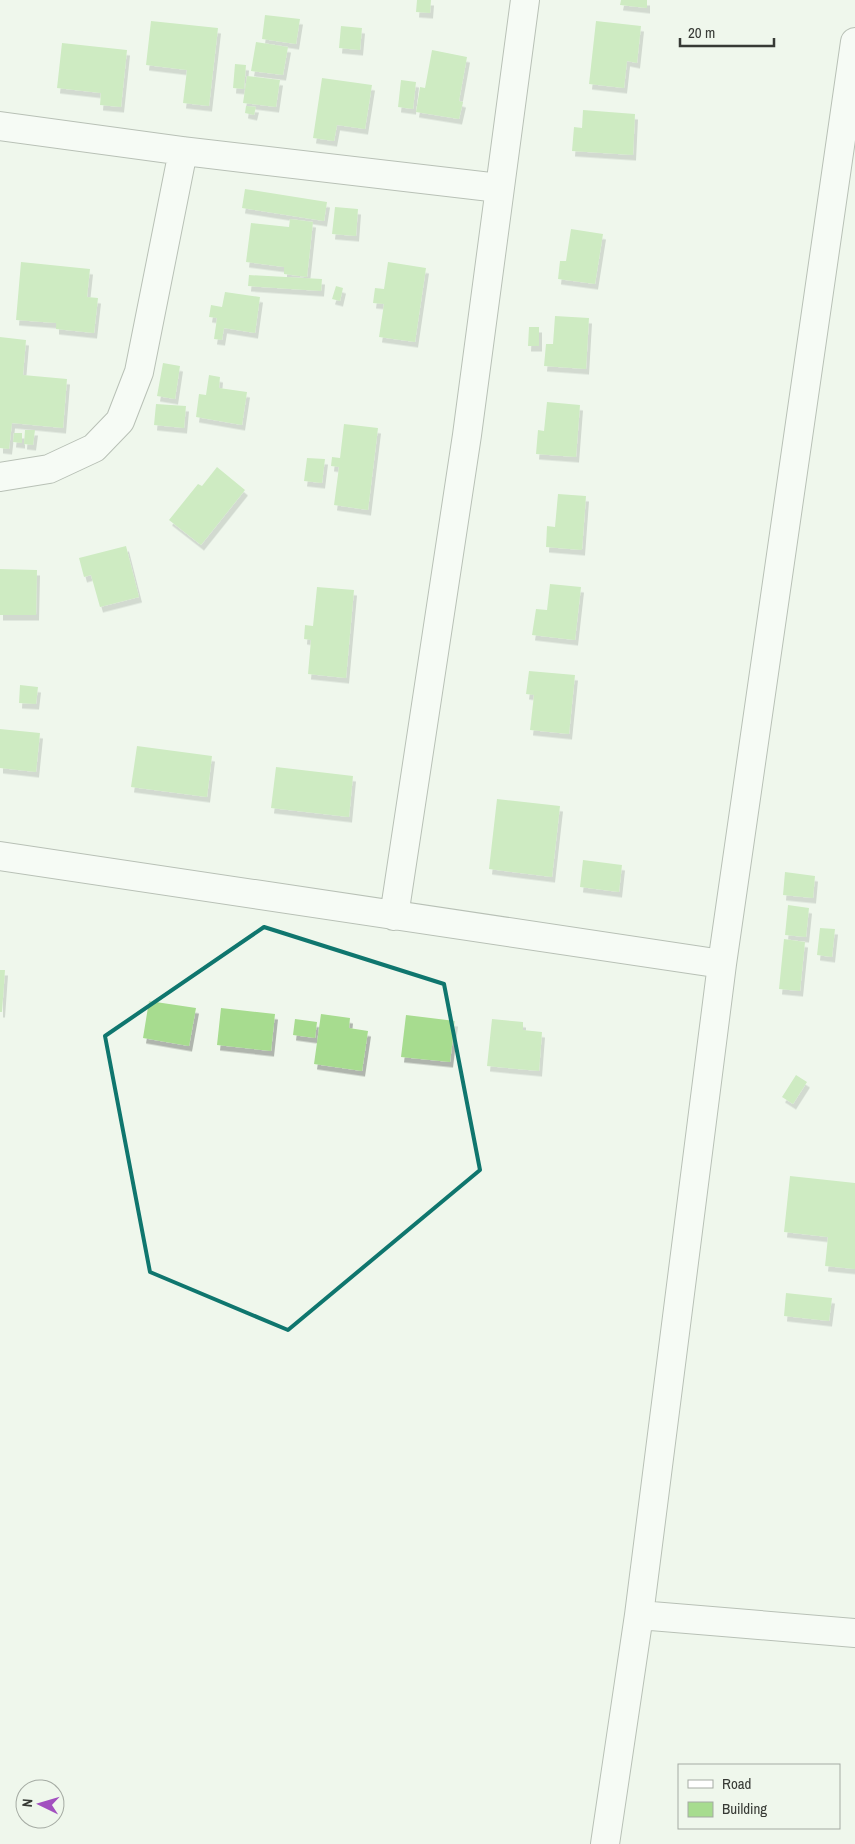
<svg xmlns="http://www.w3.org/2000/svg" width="855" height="1844" viewBox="0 0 855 1844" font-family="'Archivo Narrow',sans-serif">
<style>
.building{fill:#a7dc8f;filter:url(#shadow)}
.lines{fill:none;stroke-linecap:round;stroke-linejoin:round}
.minor-casing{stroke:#777e74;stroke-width:30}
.minor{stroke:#fff;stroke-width:28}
.marked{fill:none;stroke:#0f766e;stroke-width:4;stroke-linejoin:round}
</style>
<defs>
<filter id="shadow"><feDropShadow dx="3" dy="5.5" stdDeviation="0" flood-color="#0004"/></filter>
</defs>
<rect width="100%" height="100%" fill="#eff7ec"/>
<path class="building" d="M 417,0 L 431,0 L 430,13 L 416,12 Z
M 621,0 L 647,0 L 647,8 L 620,5 Z
M 265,15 L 300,19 L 296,44 L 262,39 Z
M 151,21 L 218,28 L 209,106 L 183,103 L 187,70 L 146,65 Z
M 596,21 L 641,26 L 637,63 L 627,61 L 624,88 L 589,84 Z
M 341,26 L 362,28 L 360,50 L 339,48 Z
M 256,42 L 288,47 L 283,75 L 251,71 Z
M 62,43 L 127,50 L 121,107 L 100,105 L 101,93 L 57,88 Z
M 432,50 L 467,57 L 459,101 L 463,102 L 459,119 L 416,112 L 420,87 L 425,88 Z
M 235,64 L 246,65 L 244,89 L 233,88 Z
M 247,76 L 280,80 L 276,107 L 243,103 Z
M 322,78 L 372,85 L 365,129 L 337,125 L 334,141 L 313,138 Z
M 401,80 L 416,82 L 413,109 L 398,107 Z
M 246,106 L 256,107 L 254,115 L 245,113 Z
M 583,110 L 635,114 L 633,155 L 572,151 L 574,127 L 582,128 Z
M 245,189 L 327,202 L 324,221 L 242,208 Z
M 335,207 L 358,209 L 356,236 L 332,234 Z
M 290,219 L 313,222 L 307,277 L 284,274 L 284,267 L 246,262 L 251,223 L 289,227 Z
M 571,229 L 603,234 L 595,284 L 558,279 L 560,261 L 566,261 Z
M 21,262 L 90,269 L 87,297 L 98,298 L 94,333 L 56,329 L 56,323 L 16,320 Z
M 388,262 L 426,268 L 415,342 L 379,337 L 384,304 L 373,303 L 375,288 L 384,289 Z
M 249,275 L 322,279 L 321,291 L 248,286 Z
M 336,286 L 343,288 L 340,301 L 332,299 Z
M 225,292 L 260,297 L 255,333 L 224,328 L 222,340 L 214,339 L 217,318 L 209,317 L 211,305 L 222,307 Z
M 555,316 L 589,318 L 586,369 L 544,366 L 546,344 L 553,344 Z
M 529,327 L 539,327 L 539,346 L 528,346 Z
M 0,337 L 26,340 L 23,375 L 67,379 L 63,428 L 12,423 L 9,449 L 0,448 Z
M 163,363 L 180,366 L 175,399 L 157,396 Z
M 209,375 L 220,377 L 219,388 L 247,392 L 242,425 L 196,417 L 199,394 L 206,395 Z
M 547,402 L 580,405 L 576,457 L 536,454 L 538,430 L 544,431 Z
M 156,404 L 186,406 L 184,428 L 154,425 Z
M 344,424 L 378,428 L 368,510 L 334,505 L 339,467 L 331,466 L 332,457 L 340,458 Z
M 25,430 L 35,430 L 33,445 L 24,444 Z
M 14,433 L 22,433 L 22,443 L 13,442 Z
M 307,458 L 325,459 L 322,483 L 304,481 Z
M 217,467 L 245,490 L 201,545 L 169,520 L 198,484 L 202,486 Z
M 558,494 L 586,496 L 582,550 L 546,547 L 547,526 L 555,527 Z
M 126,546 L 139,597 L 100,607 L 91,575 L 84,577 L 79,558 Z
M 0,569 L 37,570 L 36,615 L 0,615 Z
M 550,584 L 581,587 L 575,640 L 532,635 L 536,609 L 547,610 Z
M 317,587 L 354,590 L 346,678 L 308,674 L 311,640 L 304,639 L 305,625 L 313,626 Z
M 529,671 L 575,675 L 569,734 L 530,730 L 534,695 L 526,694 Z
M 20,685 L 38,687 L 36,704 L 19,703 Z
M 0,729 L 40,733 L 36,772 L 0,768 Z
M 137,746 L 212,756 L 207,797 L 131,787 Z
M 276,767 L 353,776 L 349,817 L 271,808 Z
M 497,799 L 560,806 L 552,877 L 489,869 Z
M 583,860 L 622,865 L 619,892 L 580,887 Z
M 785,872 L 815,876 L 813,898 L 783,895 Z
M 788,905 L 809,908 L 806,937 L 785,935 Z
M 820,928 L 835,929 L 832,957 L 817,955 Z
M 784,939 L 805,942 L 800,991 L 779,989 Z
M 0,970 L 5,970 L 2,1012 L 0,1012 Z
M 149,1001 L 196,1008 L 189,1046 L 143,1038 Z
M 221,1008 L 275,1014 L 271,1051 L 217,1045 Z
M 321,1014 L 350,1018 L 349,1028 L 368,1031 L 362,1071 L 314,1064 Z
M 406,1015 L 455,1021 L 450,1062 L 401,1057 Z
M 295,1019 L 317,1022 L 315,1038 L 293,1035 Z
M 492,1019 L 523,1022 L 523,1030 L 542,1032 L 539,1071 L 487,1066 Z
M 796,1075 L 807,1082 L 793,1104 L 782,1097 Z
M 790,1176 L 855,1183 L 855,1269 L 825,1266 L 828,1237 L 784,1232 Z
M 786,1293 L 832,1298 L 829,1321 L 784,1316 Z"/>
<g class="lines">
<g class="minor-casing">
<path id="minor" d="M 0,126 L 183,151 L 499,188
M 0,477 L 49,469 L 94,448 L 120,421 L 139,372 L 183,151
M 0,856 L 722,964
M 394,916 L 467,435 L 525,0
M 639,1615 L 855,1633
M 605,1844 L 639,1615 L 722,964 L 855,42"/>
</g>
<use href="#minor" class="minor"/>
</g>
<path d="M0 0H855V1844H0ZM 264,927 L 444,984 L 480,1170 L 288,1330 L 150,1272 L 105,1036 Z" fill="#eff7ec" fill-opacity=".55" fill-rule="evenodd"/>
<path class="marked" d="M 264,927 L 444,984 L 480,1170 L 288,1330 L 150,1272 L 105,1036 Z"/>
<rect x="678" y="1764" width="162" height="65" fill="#eff7ec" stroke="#a5aba3"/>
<rect x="688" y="1780" width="25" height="8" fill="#ffffff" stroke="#a5aba3"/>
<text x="722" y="1789" font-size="15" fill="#373a35">Road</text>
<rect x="688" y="1802" width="25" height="15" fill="#a7dc8f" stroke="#a5aba3"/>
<text x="722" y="1814" font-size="15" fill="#373a35">Building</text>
<g transform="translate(40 1804) rotate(275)"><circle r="24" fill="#eff7ec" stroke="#a5aba3"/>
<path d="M0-4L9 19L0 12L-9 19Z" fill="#a250bf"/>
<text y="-8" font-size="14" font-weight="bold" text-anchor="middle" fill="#373a35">N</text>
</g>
<path d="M680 38v8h94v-8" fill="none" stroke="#373a35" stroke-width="2.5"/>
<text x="688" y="38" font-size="15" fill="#373a35" stroke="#eff7ec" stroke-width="4" paint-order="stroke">20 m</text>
</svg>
